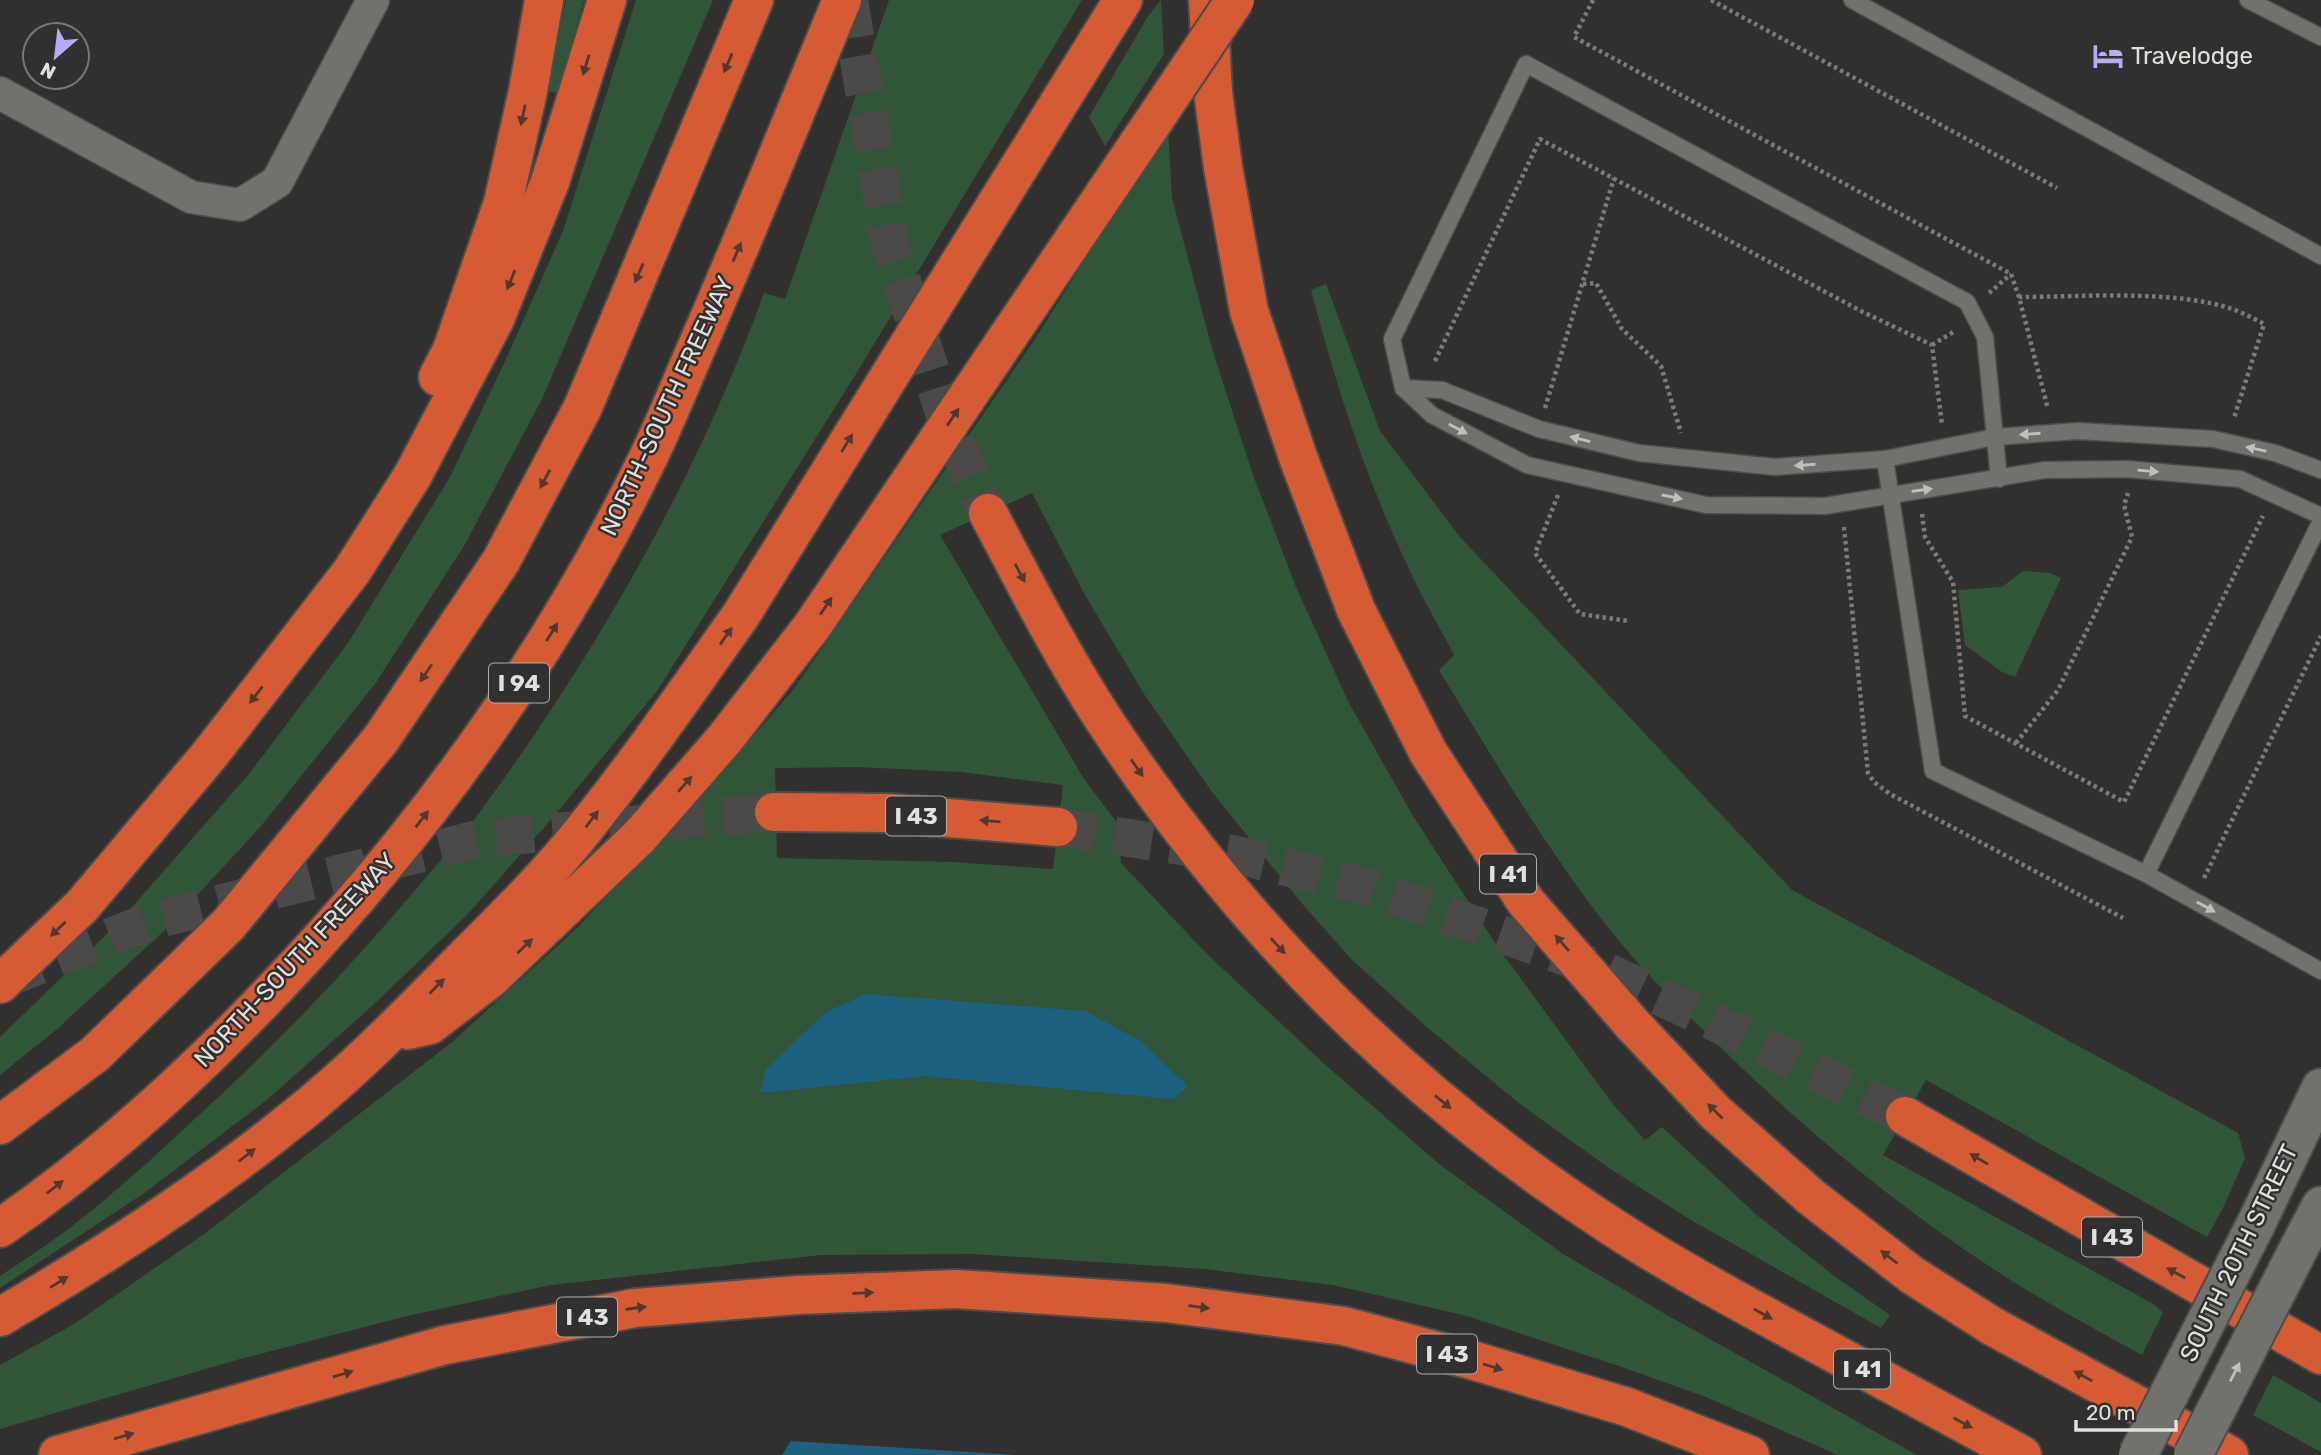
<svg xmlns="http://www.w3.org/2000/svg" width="2321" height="1455" viewBox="0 0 2321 1455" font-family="Rubik,sans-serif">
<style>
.green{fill:#315539;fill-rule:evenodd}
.water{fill:#1d6181}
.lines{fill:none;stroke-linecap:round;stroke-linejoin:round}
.motorway-tunnel{stroke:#4b4a48;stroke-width:38;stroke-dasharray:38 19;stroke-linecap:butt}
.service-casing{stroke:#4d4c4a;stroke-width:19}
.minor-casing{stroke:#4d4c4a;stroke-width:35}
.tertiary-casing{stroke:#4d4c4a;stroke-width:42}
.motorway-casing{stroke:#4d4c4a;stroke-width:42}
.path{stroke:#7b7a78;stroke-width:4.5;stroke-dasharray:3.5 3.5;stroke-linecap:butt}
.service{stroke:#72716e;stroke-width:16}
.minor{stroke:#72716e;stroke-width:32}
.tertiary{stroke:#72716e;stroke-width:38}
.motorway{stroke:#d45b34;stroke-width:38}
.tertiary-bridge-casing{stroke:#4d4c4a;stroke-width:42;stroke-linecap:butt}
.motorway-bridge-casing{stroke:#4d4c4a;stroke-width:42;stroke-linecap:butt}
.tertiary-bridge{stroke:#72716e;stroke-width:38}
.motorway-bridge{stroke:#d45b34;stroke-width:38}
.oneway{fill:#52392f}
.oneway2{fill:#bfbfbc}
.labels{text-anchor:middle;stroke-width:5;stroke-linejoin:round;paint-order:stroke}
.shield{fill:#31302e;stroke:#acaba9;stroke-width:2}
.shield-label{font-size:23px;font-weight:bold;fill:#e0e0de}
.poi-label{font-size:24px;fill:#e0e0de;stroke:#31302e;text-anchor:start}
.street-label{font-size:24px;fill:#e0e0de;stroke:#31302e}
</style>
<rect width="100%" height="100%" fill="#31302e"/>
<path class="green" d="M 566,0 L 584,0 L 558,93 L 547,91 Z
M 636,0 L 713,0 L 542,399 L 464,546 L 375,684 L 261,826 L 165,930 L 56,1030 L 0,1075 L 0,1037 L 118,923 L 249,774 L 348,643 L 450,477 L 507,357 L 563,231 Z
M 889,0 L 1082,0 L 856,374 L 657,691 L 555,815 L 467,915 L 371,1007 L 268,1099 L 143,1194 L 0,1288 L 0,1276 C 21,1262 43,1248 63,1233 C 120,1190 173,1139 225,1091 C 293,1027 357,959 417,888 C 436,865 456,843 474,820 C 593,659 696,481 764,293 L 785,299 Z
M 1161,0 L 1164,54 L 1105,146 L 1089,117 L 1148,16 Z
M 1168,128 L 1172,198 L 1213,352 L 1253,475 L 1296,587 L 1348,701 L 1413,816 L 1499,949 L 1612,1103 L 1645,1140 L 1662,1127 L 1758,1216 L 1837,1278 L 1890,1315 L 1881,1328 L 1691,1220 L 1609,1168 L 1520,1104 L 1428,1028 L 1352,960 L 1304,906 L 1212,792 L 1144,694 L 1085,595 L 1032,493 L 940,535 L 1084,779 L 1118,824 L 1121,863 L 1204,951 L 1320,1060 L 1439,1164 L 1563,1254 L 1667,1315 L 1917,1455 L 1838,1455 L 1706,1397 L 1619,1366 L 1467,1316 L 1333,1285 L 1205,1269 L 973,1254 L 821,1255 L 551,1285 L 407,1316 L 240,1359 L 0,1429 L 0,1365 L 74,1324 L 207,1232 L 451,1043 L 576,929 L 710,786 L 793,690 L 1035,339 ZM 858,767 L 961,772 L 1063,785 L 1053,869 L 952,862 L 777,858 L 775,768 Z
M 1326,284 L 1380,431 L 1460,537 L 1792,890 L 2238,1133 L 2245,1158 L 2224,1206 L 2207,1237 L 1926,1080 L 1883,1155 L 2155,1305 L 2163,1313 L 2142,1355 C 2093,1328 2042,1301 1995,1270 C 1893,1203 1799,1125 1712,1039 C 1679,1006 1644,972 1614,935 C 1548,852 1494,760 1439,670 L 1454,655 C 1439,626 1422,598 1409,569 C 1366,479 1336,386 1311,290 Z
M 2023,571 L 2050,573 L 2061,578 L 2015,677 L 2002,672 L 1965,645 L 1958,590 L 2002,587 Z
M 2273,1375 L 2321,1403 L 2321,1452 L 2253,1415 Z"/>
<path class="water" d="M 865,994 L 1085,1011 L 1139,1040 L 1188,1086 L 1173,1099 L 925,1076 L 760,1093 L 766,1069 L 825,1013 Z
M 791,1441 L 1019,1455 L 782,1455 Z"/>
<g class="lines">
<path class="motorway-tunnel" d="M 849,0 L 889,241 L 948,425 L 988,513
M 1058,827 L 1232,854 L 1368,887 L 1603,970 L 1704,1017 L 1905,1116
M 4,979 L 151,921 L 478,839 L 774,812"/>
<g class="service-casing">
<path id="service" d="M 1852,0 L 2321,256
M 2248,0 L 2321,37
M 1403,388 L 1442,390 L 1539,429 L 1639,453 L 1775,467 L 1885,459 L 1995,437 L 2078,431 L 2213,439 L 2275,453 L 2321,470
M 1885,459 L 1933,771 L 2146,874 L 2321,521
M 1999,479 L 1985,337 L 1967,302 L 1526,64 L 1392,339 L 1403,388 L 1432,415 L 1527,465 L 1706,505 L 1825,506 L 2045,470 L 2127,469 L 2240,479 L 2321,516
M 2146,874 L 2321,971"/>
</g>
<g class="minor-casing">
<path id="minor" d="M 0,93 L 191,197 L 240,205 L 277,182 L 373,0"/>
</g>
<g class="tertiary-casing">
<path id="tertiary" d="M 2256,1224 L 2321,1088
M 2299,1248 L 2321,1206"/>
</g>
<g class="motorway-casing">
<path id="motorway" d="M 1208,0 L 1213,92 L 1223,167 L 1249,311 L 1298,457 L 1356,610 L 1428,752 L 1526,902 L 1634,1026 L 1716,1113 L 1811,1197 L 1912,1275 L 1992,1326 L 2229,1455
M 438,377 L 452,350 L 503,203 L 528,91 L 544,0
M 988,513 C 1025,583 1061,654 1104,720 C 1239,925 1402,1090 1608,1224 C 1664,1261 1723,1293 1782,1325 C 1862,1368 1942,1412 2022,1455
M 774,812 L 888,813 L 1058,827
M 0,984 L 82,906 L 211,753 L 352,571 L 413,475 L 495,319 L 550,182 L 607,0
M 408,1030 L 430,1025 L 490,979 L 639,837 L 723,741 L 813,625 L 1151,125
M 1905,1116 L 2321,1355
M 0,1125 L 95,1054 L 228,925 L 381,739 L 501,561 L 583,407 L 754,0
M 0,1228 C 103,1158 195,1073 280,983 C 427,828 552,654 646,462 C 665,424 681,383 698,344 C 748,230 794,115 842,0
M 0,1317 C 101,1258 202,1193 293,1119 C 355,1070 411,1012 466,956 C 507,915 549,874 585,828 C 640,760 690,687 741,615 L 1123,0
M 58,1455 L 445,1345 L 635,1308 L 798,1295 L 956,1289 L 1166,1303 L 1344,1326 L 1475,1361 L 1627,1407 L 1750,1455"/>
</g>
<path class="path" d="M 1593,0 L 1574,37 L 2011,274 L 2019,297 L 2048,409
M 1711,0 L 2057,188
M 1583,284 L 1596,283 L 1622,329 L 1661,366 L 1681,433
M 1989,293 L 2011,274
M 2019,297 C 2082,297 2177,289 2235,310 C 2245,314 2255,319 2264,324 L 2234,418
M 1932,345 L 1955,331
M 1435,361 L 1540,139 L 1861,311 L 1932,345 L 1942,425
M 1545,408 L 1614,178
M 1558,495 L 1535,553 L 1580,614 L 1628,621
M 1922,514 L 1925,537 L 1953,582 L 1965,716 L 2124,802 L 2263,516
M 1844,527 L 1868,773 L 1874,782 L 1890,794 L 2123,918
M 2016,743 L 2058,690 L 2132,537 L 2124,505 L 2128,493
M 2204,878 L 2321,636"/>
<use href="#service" class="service"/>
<use href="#minor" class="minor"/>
<use href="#tertiary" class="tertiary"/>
<use href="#motorway" class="motorway"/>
<g class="tertiary-bridge-casing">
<path id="tertiary-bridge" d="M 2138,1455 L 2256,1224
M 2193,1455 L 2299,1248"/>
</g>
<g class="motorway-bridge-casing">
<path id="motorway-bridge" d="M 1151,125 L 1235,0"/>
</g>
<use href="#tertiary-bridge" class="tertiary-bridge"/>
<use href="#motorway-bridge" class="motorway-bridge"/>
</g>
<defs><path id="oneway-solid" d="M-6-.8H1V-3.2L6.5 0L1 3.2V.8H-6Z" transform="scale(1.75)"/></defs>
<g class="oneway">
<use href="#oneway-solid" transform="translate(728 63) rotate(113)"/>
<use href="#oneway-solid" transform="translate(586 65) rotate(107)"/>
<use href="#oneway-solid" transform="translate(523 115) rotate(102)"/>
<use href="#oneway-solid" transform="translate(737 252) rotate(-67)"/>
<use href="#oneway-solid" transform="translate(639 273) rotate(113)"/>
<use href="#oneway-solid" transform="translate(511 280) rotate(112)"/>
<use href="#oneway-solid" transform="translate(953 417) rotate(-56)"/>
<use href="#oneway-solid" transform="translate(847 443) rotate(-58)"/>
<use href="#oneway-solid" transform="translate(545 479) rotate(118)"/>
<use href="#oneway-solid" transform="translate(1020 573) rotate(62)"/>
<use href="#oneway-solid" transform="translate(826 606) rotate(-56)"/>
<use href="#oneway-solid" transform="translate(552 632) rotate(-58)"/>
<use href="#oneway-solid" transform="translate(726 636) rotate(-55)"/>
<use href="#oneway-solid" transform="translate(426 673) rotate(124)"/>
<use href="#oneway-solid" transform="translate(256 695) rotate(128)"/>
<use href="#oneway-solid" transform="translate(1137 768) rotate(55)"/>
<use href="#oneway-solid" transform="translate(685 784) rotate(-49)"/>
<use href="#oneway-solid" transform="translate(422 819) rotate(-52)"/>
<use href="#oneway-solid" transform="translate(592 819) rotate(-53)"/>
<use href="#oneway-solid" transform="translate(990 821) rotate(-175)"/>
<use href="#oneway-solid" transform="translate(58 929) rotate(136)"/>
<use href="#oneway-solid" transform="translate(1562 943) rotate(-131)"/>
<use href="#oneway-solid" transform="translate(525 946) rotate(-44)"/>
<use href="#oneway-solid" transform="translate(1278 946) rotate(47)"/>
<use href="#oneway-solid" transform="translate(437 986) rotate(-45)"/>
<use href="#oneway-solid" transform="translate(1443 1102) rotate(39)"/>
<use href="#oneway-solid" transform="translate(1715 1111) rotate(-135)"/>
<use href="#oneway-solid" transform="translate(247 1155) rotate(-38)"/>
<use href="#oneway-solid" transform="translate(1979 1159) rotate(-150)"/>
<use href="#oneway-solid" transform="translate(55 1187) rotate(-38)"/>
<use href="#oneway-solid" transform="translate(1889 1257) rotate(-142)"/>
<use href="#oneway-solid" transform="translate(2176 1273) rotate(-151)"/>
<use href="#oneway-solid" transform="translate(59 1282) rotate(-32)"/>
<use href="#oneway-solid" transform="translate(863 1293) rotate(-2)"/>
<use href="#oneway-solid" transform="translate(1199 1307) rotate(7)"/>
<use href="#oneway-solid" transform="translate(636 1308) rotate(-8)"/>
<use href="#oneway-solid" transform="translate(1763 1314) rotate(29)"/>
<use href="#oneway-solid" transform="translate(1493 1367) rotate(17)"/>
<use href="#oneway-solid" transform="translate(343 1374) rotate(-16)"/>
<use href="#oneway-solid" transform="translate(2083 1376) rotate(-152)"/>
<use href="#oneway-solid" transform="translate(1963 1423) rotate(28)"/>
<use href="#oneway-solid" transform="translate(124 1436) rotate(-16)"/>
</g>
<g class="oneway2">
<use href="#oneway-solid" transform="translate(1458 429) rotate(28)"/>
<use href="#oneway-solid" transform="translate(2030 434) rotate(176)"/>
<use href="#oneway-solid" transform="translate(1580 439) rotate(-166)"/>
<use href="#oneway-solid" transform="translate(2256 449) rotate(-168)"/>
<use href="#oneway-solid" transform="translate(1805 465) rotate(176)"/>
<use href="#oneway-solid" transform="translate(2148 471) rotate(5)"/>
<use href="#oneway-solid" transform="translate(1922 490) rotate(-8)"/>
<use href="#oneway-solid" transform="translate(1672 497) rotate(12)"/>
<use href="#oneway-solid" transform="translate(2206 907) rotate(29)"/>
<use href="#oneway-solid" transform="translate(2235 1372) rotate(-63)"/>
</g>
<defs>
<g id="hotel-bare" transform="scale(2.415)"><path d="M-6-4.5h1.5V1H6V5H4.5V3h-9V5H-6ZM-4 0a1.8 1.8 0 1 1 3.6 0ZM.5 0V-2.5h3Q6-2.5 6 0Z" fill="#b7abf8" stroke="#31302e" stroke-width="2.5" paint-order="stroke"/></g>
</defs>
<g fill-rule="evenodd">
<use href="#hotel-bare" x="2108" y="56"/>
</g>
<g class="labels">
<g class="shield">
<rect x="489" y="663.5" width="60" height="39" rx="5"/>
<rect x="886" y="796.5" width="60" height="39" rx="5"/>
<rect x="1480" y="854.5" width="56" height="39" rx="5"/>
<rect x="2082" y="1217.5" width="60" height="39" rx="5"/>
<rect x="557" y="1297.5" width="60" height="39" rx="5"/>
<rect x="1417" y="1334.5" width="60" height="39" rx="5"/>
<rect x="1834" y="1349.5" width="56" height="39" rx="5"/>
</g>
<g class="shield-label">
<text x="519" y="691">I 94</text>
<text x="916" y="824">I 43</text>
<text x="1508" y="882">I 41</text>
<text x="2112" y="1245">I 43</text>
<text x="587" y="1325">I 43</text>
<text x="1447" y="1362">I 43</text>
<text x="1862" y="1377">I 41</text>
</g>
<g class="poi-label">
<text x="2131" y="64">Travelodge</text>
</g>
<g class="street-label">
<text transform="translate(667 406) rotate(-65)" y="8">NORTH-SOUTH FREEWAY</text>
<text transform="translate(295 960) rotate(-47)" y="8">NORTH-SOUTH FREEWAY</text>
<text transform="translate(2239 1253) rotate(-64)" y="8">SOUTH 20TH STREET</text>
</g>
</g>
<g transform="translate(56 56) rotate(208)"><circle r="33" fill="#31302e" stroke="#777674" stroke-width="2"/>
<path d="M0-5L12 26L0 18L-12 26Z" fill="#b7abf8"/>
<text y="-10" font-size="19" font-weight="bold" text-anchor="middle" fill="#e0e0de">N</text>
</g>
<path d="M2076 1420v10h100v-10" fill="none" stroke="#e0e0de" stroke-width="3.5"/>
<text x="2086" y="1420" font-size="21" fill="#e0e0de" stroke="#31302e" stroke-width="5" paint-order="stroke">20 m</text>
</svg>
